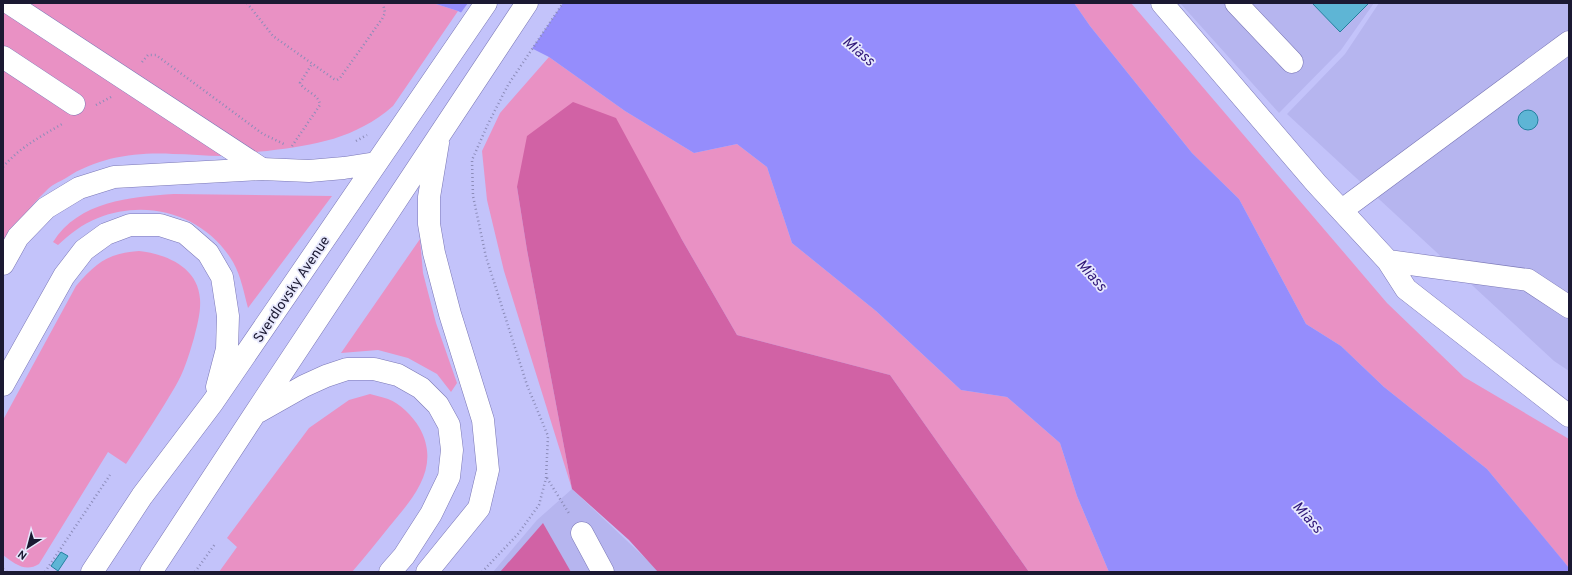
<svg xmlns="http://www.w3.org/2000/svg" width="1572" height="575" viewBox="0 0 1572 575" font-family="Overpass,sans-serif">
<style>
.built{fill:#b6b5ef}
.green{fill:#e991c4}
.forest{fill:#d162a5}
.water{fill:#958dfc}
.pier{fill:#c3c3fa}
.building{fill:#5eb5d5;stroke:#2481a0}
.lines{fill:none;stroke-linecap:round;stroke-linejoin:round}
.minor-casing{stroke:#7a77b6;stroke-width:23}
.major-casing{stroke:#7a77b6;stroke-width:23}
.path{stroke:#8c8cb9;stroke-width:2.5;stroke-dasharray:1 3;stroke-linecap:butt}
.minor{stroke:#fff;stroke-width:22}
.major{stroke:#fff;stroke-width:22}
.labels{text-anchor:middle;stroke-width:3.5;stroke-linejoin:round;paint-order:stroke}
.street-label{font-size:14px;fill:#1b1932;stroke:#e7e8fd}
.water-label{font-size:15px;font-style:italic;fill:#301879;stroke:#e7e8fd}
</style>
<rect width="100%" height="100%" fill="#c3c3fa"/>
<path class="built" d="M 1180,3 L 1374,3 L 1341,50 L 1279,113 Z
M 1379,3 L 1569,3 L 1569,371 L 1554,361 L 1287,114 L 1345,54 Z
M 572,489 L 660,572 L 493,572 L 537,520 Z"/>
<path class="green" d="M 3,3 L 433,3 L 458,11 L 393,106 C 355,139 315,145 267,151 C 252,152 237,155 222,156 C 206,156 189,154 173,154 C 136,152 98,157 66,178 C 59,182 51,185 46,191 C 28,208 15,228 3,249 Z
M 1074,3 L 1131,3 L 1387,303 L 1464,377 L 1569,439 L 1569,568 L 1487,469 L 1384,387 L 1341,346 L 1306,324 L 1239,199 L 1192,153 L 1090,26 Z
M 549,57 L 625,111 L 694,153 L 737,144 L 767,167 L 792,243 L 876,311 L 961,390 L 1007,397 L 1060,443 L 1077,496 L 1109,572 L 1029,572 L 890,375 L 737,335 L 681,238 L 517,187 L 527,250 L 572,489 L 504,271 L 487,200 L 482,151 L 500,113 Z
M 174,194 L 332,196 L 248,308 C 244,293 241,276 233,262 C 205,215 148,198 98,218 C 82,224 70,234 58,245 L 53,242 C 79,201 130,197 174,194 Z
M 420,239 L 423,273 L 436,323 L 457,383 L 451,392 L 437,374 L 408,358 L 378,350 L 341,353 Z
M 139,251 C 166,254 198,267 200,299 C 201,312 197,326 194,338 C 189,355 184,372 175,387 C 160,413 143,438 126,464 L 108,452 L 39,564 C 25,573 14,563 3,555 L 3,420 L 76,286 C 96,263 108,253 139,251 Z
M 370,394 C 376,396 383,397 388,399 C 400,403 413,417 419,427 C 442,467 413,498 389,527 C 377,542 365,557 352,572 L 219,572 L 237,547 L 227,538 L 309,428 L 349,400 Z"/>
<path class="forest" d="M 573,102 L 616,118 L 681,238 L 737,335 L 890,375 L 1029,572 L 658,572 L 629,540 L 572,489 L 527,250 L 517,187 L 527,136 Z
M 543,523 L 571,572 L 500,572 Z"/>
<path class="water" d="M 433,3 L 1074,3 L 1090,26 L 1192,153 L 1239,199 L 1306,324 L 1341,346 L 1384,387 L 1487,469 L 1565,563 L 1569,568 L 1569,572 L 1109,572 L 1077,496 L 1060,443 L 1007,397 L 961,390 L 876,311 L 792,243 L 767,167 L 737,144 L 694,153 L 625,111 L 549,57 L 458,11 Z"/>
<path class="pier" d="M 468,3 L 563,3 L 531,50 L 460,14 Z"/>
<path class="building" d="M 1312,3 L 1369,3 L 1340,32 Z
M1518 120a10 10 0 1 1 20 0a10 10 0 1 1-20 0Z
M 61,552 L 68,556 L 58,571 L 51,566 Z"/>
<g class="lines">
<g class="minor-casing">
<path id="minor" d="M 9,3 L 262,169
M 1162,3 L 1316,183 L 1388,261 L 1406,289 L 1569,416
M 1236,3 L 1292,62
M 3,57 L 74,104
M 1342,210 L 1569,42
M 1388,261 L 1528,280 L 1569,307
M 582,533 L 603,572"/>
</g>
<g class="major-casing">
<path id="major" d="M 3,264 L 18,237 L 46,208 L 79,188 L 114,177 L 262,169 L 309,171 L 344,168 L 376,163
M 3,385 L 64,276 L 84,250 L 106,234 L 130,225 L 160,225 L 185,233 L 208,253 L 222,277 L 228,316 L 227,349 L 217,387
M 258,412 L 304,386 L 326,376 L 347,369 L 374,369 L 398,375 L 421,388 L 438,405 L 449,425 L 452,450 L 449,477 L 431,514 L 404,556 L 390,572
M 92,572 L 142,496 L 213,402 L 486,3
M 151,572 L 254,415 L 527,3
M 427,572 L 479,508 L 488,470 L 483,420 L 450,314 L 434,253 L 429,224 L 429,197 L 438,143"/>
</g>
<path class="path" d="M 247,3 L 273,36 L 334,79 L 337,80 L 340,78 L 382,19 L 385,13 L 383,3
M 142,62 L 148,55 L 156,55 L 263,134 L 286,145
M 96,105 L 111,97
M 356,141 L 367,135
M 292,146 L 320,105 C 319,94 305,92 300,83 L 312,64
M 3,167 C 20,147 40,137 62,124
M 547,478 L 570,515
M 3,569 L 7,572
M 45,572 L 110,475
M 195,572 L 215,544
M 482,572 L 518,534 L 539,505 L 546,478 L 548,436 L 527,385 L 486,257 L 473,196 L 472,160 L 488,124 L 508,85 L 563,3"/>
<use href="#minor" class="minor"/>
<use href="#major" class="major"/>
</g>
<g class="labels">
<g class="street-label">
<text transform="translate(291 289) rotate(-56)" y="5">Sverdlovsky Avenue</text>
</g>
<g class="water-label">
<text transform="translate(859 51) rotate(40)" y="5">Miass</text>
<text transform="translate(1092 275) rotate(48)" y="5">Miass</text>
<text transform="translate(1308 517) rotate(48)" y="5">Miass</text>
</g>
</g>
<rect width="1572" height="575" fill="none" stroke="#1b1932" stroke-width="8"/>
<g transform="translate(28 547) rotate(216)" stroke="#e7e8fd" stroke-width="3" paint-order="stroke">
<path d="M0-3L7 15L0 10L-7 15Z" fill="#1b1932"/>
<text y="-6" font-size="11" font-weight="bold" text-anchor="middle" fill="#1b1932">N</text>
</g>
</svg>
